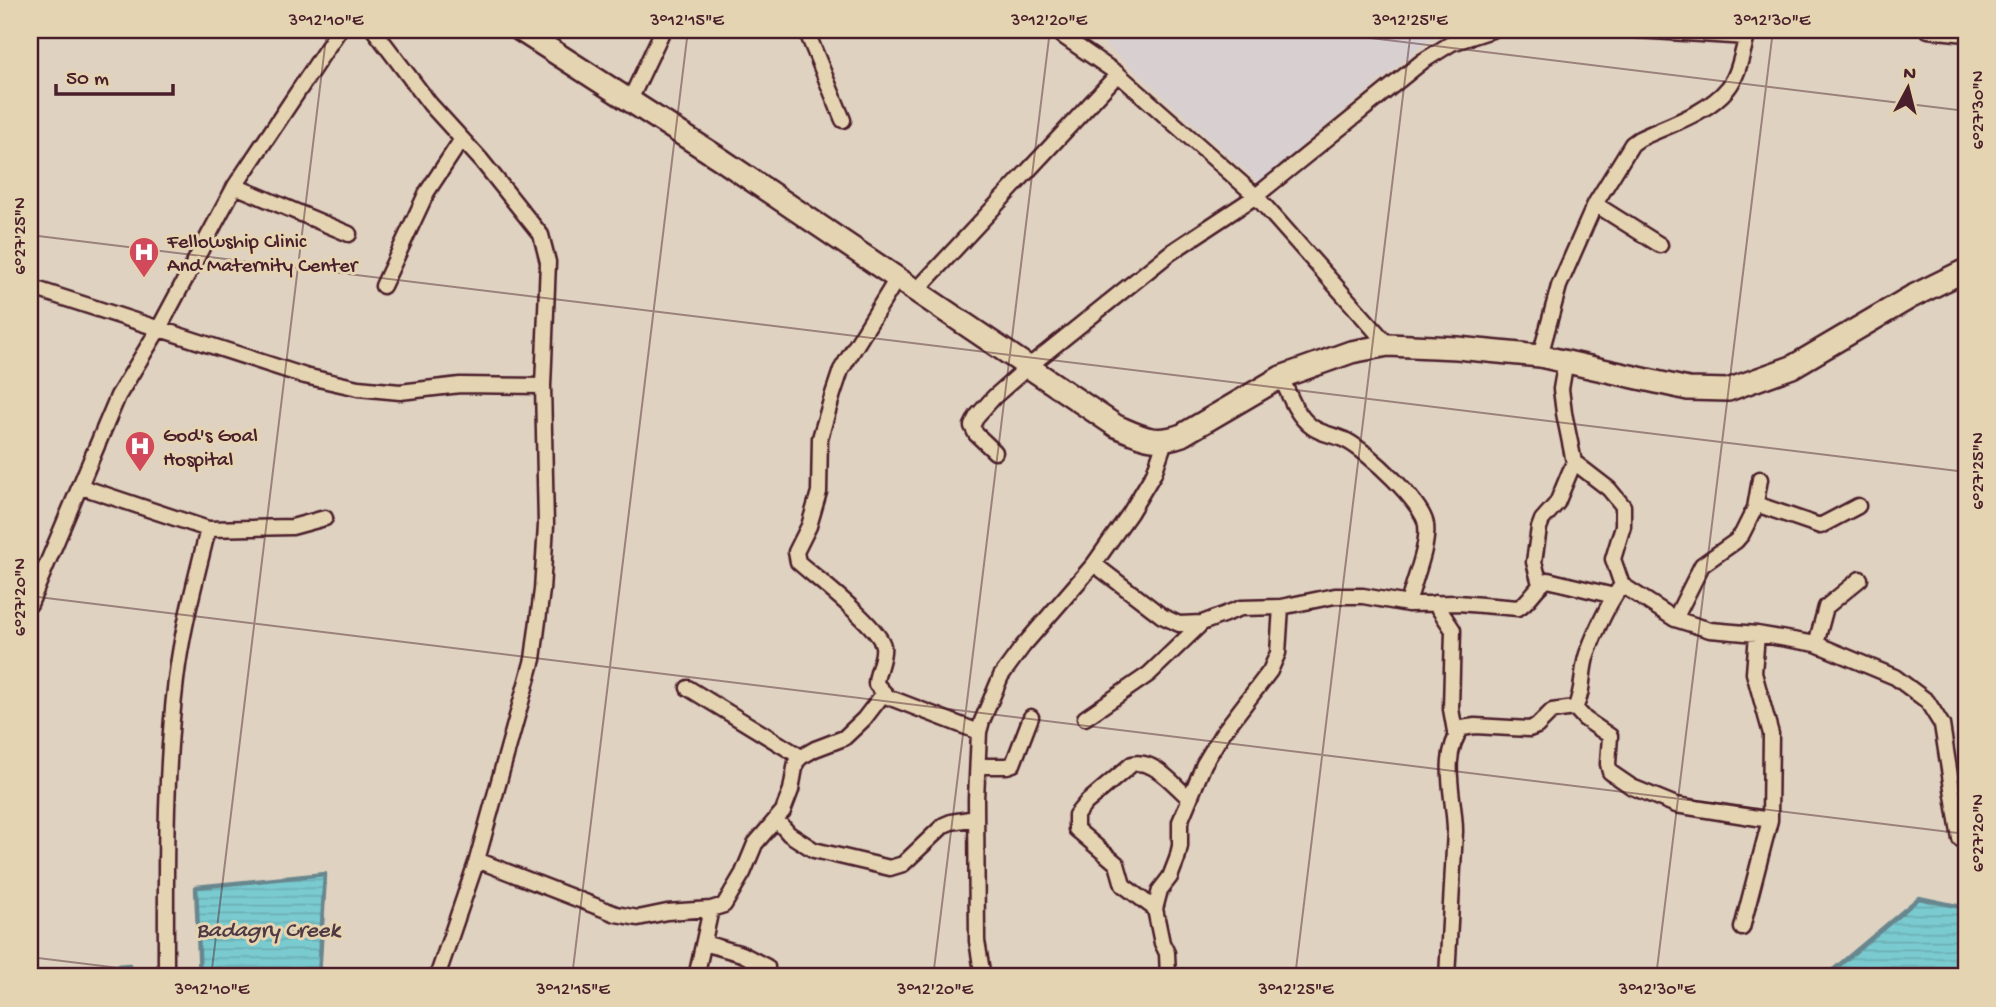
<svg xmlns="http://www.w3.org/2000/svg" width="1996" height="1007" viewBox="0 0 1996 1007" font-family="'Gochi Hand',sans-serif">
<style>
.built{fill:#d8cfd1}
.water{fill:url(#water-rules);stroke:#67868e;stroke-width:2}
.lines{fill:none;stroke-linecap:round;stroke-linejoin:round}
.stream{stroke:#67868e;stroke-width:4.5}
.street-casing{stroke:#4a1f2b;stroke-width:19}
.secondary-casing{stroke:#4a1f2b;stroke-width:26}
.street{stroke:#e5d4b1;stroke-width:14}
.secondary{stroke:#e5d4b1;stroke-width:21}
.ticks{fill:none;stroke:#4a1f2b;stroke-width:2;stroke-opacity:0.45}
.labels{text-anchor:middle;stroke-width:6;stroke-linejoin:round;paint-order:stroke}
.poi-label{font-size:21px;fill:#4a1f2b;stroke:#e5d4b1;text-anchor:start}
.water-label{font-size:23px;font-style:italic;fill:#513944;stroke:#e5d4b1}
.neatline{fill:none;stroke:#4a1f2b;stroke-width:2.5}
.ticks-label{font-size:18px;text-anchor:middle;fill:#4a1f2b}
</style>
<defs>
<pattern id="water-rules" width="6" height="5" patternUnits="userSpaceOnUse" patternTransform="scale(1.75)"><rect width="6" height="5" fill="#7acbd0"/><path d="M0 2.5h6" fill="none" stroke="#6baeb3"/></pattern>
</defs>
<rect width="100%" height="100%" fill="#dfd2c0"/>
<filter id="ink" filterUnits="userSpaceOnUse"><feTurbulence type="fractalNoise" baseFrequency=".0143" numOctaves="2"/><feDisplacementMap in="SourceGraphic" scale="14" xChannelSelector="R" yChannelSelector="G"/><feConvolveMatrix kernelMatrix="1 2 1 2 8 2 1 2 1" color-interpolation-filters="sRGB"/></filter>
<g filter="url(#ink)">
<path class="built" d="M 1090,30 L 1441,30 L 1258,182 Z"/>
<path class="water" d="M 325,874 L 319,977 L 200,977 L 196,887 Z
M 1919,898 L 1966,908 L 1966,977 L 1825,977 Z
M 129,965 L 129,977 L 30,977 L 30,974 Z"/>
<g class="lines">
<path class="stream" d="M 117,966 L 129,965 L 129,977
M 76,970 L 105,967
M 30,974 L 63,971
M 200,977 L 196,887 L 325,874 L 319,977
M 1825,977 L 1919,898 L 1966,908"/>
<g class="street-casing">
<path id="street" d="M 374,30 L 430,104 L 481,160 L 541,235 L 548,262 L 543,386 L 546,525 L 542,590 L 533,659 L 477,860 L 437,977
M 806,30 L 843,120
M 1054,30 L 1118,74 L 1256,196 L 1388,345
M 1638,30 L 1747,37 L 1749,31
M 1928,30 L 1966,34
M 630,100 L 663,30
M 235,186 L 349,234
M 1595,204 L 1660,245
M 898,277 L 841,370 L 833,394 L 820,438 L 819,492 L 809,526 L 796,552 L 798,562 C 815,577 880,627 883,646 C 885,658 876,672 876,684 L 888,697 L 979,732
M 383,286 L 427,192 L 462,139
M 30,287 L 305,376 L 358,388 L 400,392 L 460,385 L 543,386
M 917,290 L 1118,74
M 1540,356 L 1559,286 L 1595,204 L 1632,144 L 1639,139 C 1668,125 1707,114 1728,88 C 1739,75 1742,52 1747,37
M 1566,360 L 1561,389 L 1564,413 L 1574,462 L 1609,489 L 1623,506 L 1623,526 L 1613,559 L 1622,585 L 1675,619 L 1710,630 L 1757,634 L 1816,644 L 1895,677 L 1927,701 L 1942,725 L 1960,839
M 1281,377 C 1289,394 1296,416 1312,427 C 1323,435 1336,435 1347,441 C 1367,451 1424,504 1426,525 C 1429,547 1413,582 1408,604
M 995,452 L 976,434 L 972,426 L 977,416 L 994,397 L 1028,367 L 1170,253 L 1256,196 L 1423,61 L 1452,43 L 1492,30
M 79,486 L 208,529 L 292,527 L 325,518
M 1756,504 L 1820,526 L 1858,506
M 1094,564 L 1162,616 L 1179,624 L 1202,623 L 1241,608 L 1281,607 L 1335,596 L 1363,596 L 1408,604 L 1458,603 L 1518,608 C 1531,601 1535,586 1548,580 L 1614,596
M 1540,584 L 1534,562 L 1539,528 L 1542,520 L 1557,503 L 1574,462
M 1435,603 L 1453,630 L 1451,709 L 1456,737
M 30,604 L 118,396 L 158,330 L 235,186 L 339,30
M 1675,619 L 1702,565 L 1736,541 L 1742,534 L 1755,508 L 1760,479
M 1816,644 L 1826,607 L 1860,579
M 688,688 L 801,757
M 1575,708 L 1585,719 L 1610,736 L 1608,764 L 1610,772 L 1632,787 L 1676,805 L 1770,820
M 1085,718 L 1149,674 L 1202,623
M 978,766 L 1007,766 L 1013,764 L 1031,717
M 776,819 L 789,834 L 814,850 L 890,868 L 903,864 L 944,825 L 951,822 L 976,818
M 477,860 L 616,914 L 638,918 L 667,912 L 711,909 L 724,905 L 743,873 L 755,844 L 783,811 L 791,790 L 796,762 L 801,757 L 815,749 L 844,738 L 864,719 L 884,693
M 1155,909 L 1123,885 L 1117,864 L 1076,829 L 1076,815 L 1086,803 L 1132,764 C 1154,759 1173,784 1188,797
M 1742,928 L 1770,820 L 1771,734 L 1754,673 L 1757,634
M 704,943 L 742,954 L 767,967
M 166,977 C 166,878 164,779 176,680 C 182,629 196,579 208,529
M 696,977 L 711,909
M 983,977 L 977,941 L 976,799 L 979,732 L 982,721 L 1001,676 L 1023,646 L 1094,564 L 1130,513 L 1154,473 L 1165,441
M 1168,977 L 1167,953 L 1162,943 L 1155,909 L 1160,890 L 1170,877 L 1177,859 L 1180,846 L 1180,822 L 1204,764 L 1222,734 L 1270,671 L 1278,653 L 1281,607
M 1447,977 L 1455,831 C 1455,798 1439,757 1462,728 L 1475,726 L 1529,729 L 1537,726 L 1552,711 L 1575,708 C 1584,691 1581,672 1587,654 C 1595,633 1606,608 1619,589"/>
</g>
<g class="secondary-casing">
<path id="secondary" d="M 520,30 L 722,160 L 1116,426 C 1142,437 1154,445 1182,435 L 1281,377 L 1351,352 L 1388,345 L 1457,348 L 1540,356 L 1688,389 L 1728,390 L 1792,367 L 1911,297 L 1966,270"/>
</g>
<use href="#street" class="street"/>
<use href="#secondary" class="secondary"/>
</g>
</g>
<path class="ticks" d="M 1305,30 L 1966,111M 30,235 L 1966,472M 30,596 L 1966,834M 30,957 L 192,977M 211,977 L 327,30M 572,977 L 688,30M 933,977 L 1050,30M 1295,977 L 1411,30M 1656,977 L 1773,30"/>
<defs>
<g id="hospital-pin" transform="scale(1.575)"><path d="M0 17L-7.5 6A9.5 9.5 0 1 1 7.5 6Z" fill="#d1495b" stroke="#e5d4b1"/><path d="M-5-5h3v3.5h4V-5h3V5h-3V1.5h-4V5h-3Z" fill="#fff"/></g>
</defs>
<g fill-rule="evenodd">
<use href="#hospital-pin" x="144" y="252"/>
<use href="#hospital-pin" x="140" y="446"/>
</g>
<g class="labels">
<g class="poi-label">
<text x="167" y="247">Fellowship Clinic<tspan x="167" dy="24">And Maternity Center</tspan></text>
<text x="163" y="441">God's Goal<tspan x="163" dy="24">Hospital</tspan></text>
</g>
<g class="water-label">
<text x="268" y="936">Badagry Creek</text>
</g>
</g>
<rect width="1996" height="1007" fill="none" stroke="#e5d4b1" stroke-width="77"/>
<g transform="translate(1908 88) rotate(7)" stroke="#e5d4b1" stroke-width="5" paint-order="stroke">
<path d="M0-5L12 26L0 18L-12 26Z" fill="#4a1f2b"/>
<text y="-10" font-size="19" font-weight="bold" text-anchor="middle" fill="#4a1f2b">N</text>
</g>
<path d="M56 84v10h117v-10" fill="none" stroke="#4a1f2b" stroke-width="3.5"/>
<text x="66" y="84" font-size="21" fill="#4a1f2b" stroke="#e5d4b1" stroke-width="5" paint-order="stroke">50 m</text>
<rect x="38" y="38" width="1920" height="930" class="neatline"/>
<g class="ticks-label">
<text x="326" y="25">3°12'10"E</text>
<text x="687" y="25">3°12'15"E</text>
<text x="1049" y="25">3°12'20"E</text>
<text x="1410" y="25">3°12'25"E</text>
<text x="1772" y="25">3°12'30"E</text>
<text transform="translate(1977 110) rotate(-90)" y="6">6°27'30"N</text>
<text transform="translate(19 236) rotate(-90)" y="6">6°27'25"N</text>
<text transform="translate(1977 471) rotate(-90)" y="6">6°27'25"N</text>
<text transform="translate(19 597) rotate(-90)" y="6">6°27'20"N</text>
<text transform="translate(1977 833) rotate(-90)" y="6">6°27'20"N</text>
<text x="212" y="994">3°12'10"E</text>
<text x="573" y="994">3°12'15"E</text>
<text x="935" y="994">3°12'20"E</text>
<text x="1296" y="994">3°12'25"E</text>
<text x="1657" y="994">3°12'30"E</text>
</g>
</svg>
